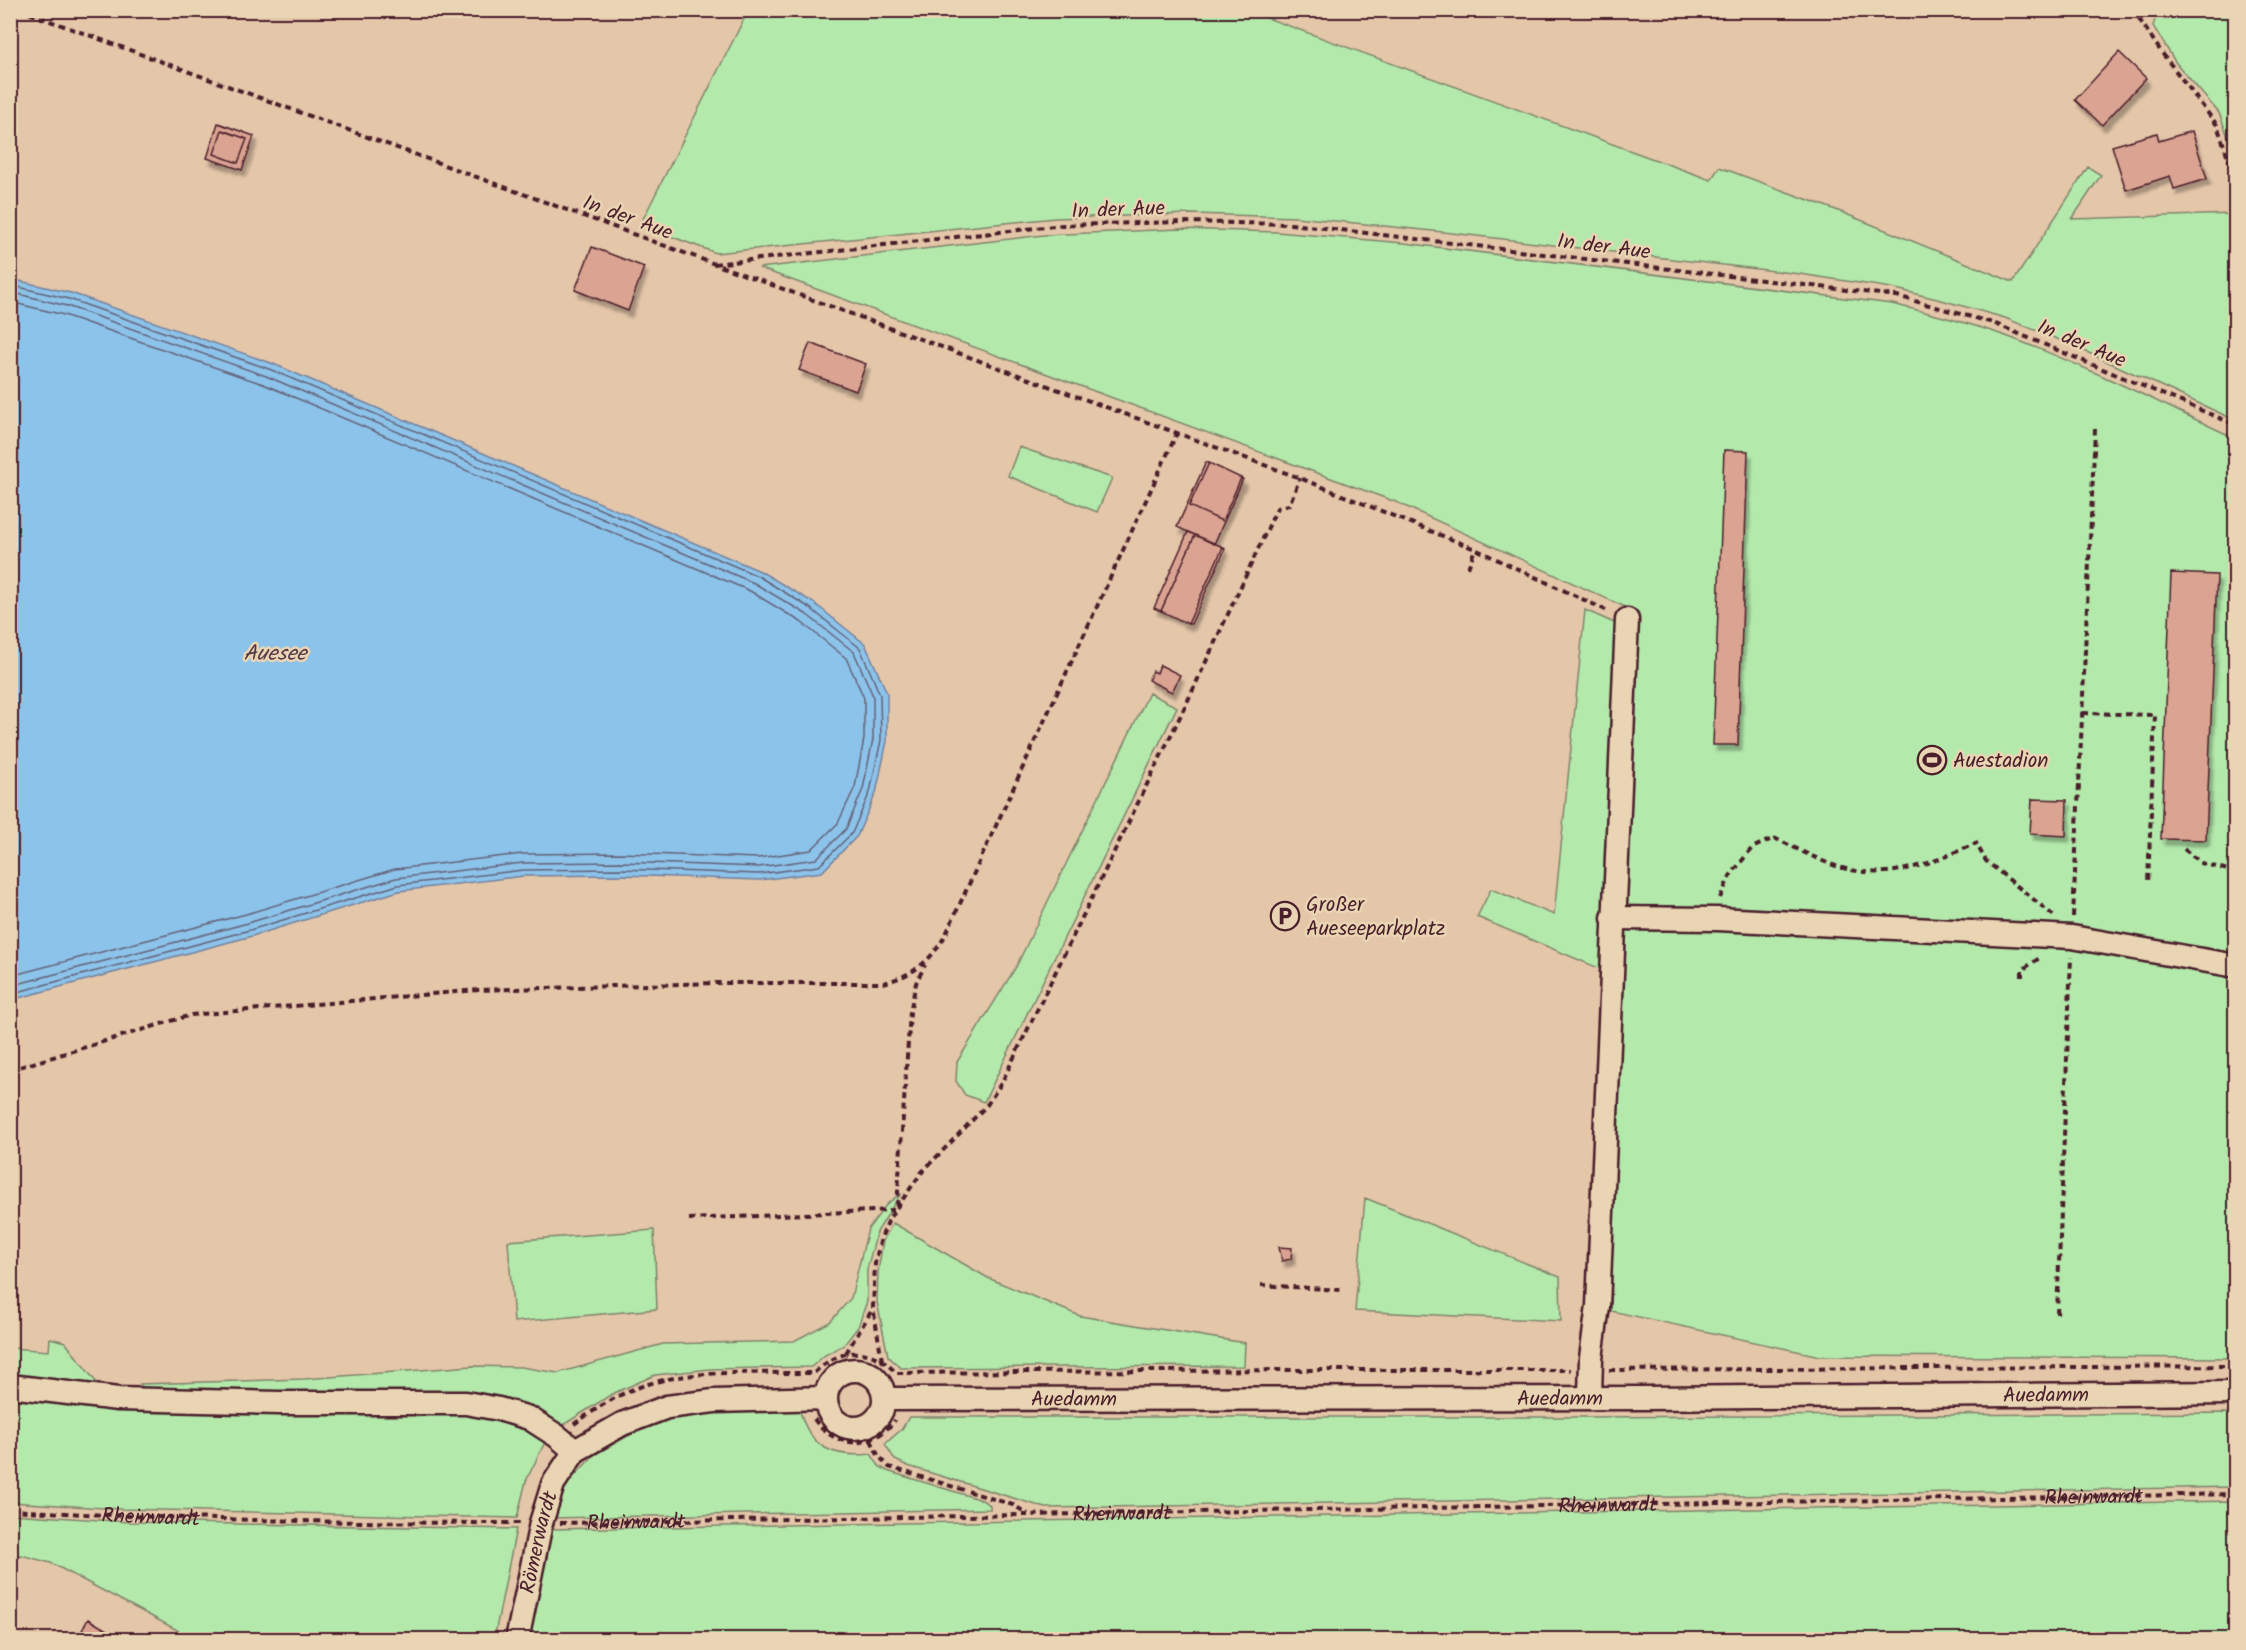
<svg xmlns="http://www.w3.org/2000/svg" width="2246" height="1650" viewBox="0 0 2246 1650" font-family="Kalam,sans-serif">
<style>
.green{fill:#b3e9ab;stroke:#7e846b;stroke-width:1.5}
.water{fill:#8cc3ea;stroke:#72819e;stroke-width:1.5}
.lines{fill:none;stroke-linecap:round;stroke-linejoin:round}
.shore{stroke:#646177;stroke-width:1.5}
.building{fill:#daa392;stroke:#4a1f2b;stroke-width:1.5;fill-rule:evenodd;filter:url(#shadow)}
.minor-casing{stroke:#4a1f2b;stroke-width:27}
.path{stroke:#4a1f2b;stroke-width:4;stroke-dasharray:6 4.5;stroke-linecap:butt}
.minor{stroke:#e9d5b3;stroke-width:22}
.labels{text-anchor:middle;stroke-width:5;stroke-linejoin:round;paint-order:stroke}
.street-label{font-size:21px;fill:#4a1f2b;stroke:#e9d5b3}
.poi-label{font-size:21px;fill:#4a1f2b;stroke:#e9d5b3;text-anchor:start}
.water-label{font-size:22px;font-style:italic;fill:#543848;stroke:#e9d5b3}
</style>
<defs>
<filter id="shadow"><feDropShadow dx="3.5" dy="6" stdDeviation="1.5" flood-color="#0004"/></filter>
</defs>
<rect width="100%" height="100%" fill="#e4c6a9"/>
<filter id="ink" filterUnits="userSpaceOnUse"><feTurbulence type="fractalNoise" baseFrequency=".0167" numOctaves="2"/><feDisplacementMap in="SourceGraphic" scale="12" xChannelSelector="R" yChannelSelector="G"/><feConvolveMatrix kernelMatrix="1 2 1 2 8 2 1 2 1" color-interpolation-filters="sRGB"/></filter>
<g filter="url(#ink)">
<path class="green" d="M 748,11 L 1248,11 L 1711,180 L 1719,167 L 1836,210 L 2013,282 L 2088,167 L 2101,175 L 2072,219 L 2235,214 L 2235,420 L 2067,343 L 2005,318 L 1945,301 L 1892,288 L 1800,274 L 1443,232 L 1296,217 L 1192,214 L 1055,218 L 716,253 L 640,225 Z
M 2158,11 L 2235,11 L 2235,155 L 2219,113 L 2176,63 L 2153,26 Z
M 1179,229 L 1277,232 L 1404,243 L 1892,304 C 1930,313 1969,323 2006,336 C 2084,365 2160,403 2235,438 L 2235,1358 L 1820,1356 L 1611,1311 L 1619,976 L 1636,612 L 1396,502 L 759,268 L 1044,235 Z
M 1019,447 L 1112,478 L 1097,512 L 1008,476 Z
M 1585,610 L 1621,626 L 1603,970 L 1477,917 L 1491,889 L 1554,915 Z
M 1149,693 L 1177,707 L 984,1102 L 965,1095 L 956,1081 L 957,1062 L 1016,967 Z
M 901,1193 L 877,1232 L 867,1269 L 867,1301 L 858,1327 L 844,1345 L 825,1355 L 811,1367 L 710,1369 L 655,1375 L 612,1394 L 560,1427 L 543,1416 L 147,1393 L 140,1384 L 304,1379 L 472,1366 L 521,1367 L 558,1373 L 663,1344 L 794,1341 L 830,1322 L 851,1298 L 868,1229 L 887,1204 Z
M 1365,1198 L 1560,1277 L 1561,1321 L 1355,1311 Z
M 893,1223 L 988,1278 L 1080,1316 L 1245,1343 L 1244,1366 L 901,1368 L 888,1356 L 877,1302 L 878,1272 L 883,1241 Z
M 654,1230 L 657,1309 L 514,1322 L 508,1241 Z
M 50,1338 L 65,1342 L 103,1391 L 11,1381 L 11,1348 L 49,1351 Z
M 10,1398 L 125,1410 L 466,1413 L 525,1428 L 545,1442 L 526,1481 L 517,1518 L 120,1509 L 11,1502 Z
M 788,1410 L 800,1411 C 810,1449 835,1458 871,1454 L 879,1466 L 887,1471 L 982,1500 L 990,1505 L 990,1509 L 551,1518 L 558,1494 L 594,1455 L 649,1424 L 700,1411 Z
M 2235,1413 L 2235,1487 L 1046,1508 L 908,1466 L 895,1460 L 885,1444 L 902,1429 L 909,1417 L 1589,1417 Z
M 2235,1501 L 2235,1639 L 528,1640 L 549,1529 Z
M 11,1514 L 130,1522 L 516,1529 L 494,1639 L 194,1639 L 51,1563 L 21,1555 L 11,1556 Z"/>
<path class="water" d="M 11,279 L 71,293 L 271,363 L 760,571 L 814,603 L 865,644 L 887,693 L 887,741 L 876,793 L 857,836 L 822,872 L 760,880 L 620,875 L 524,876 L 399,891 L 252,936 L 11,1000 Z"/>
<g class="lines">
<path class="shore" d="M 10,285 L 69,299 L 269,369 L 758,576 L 810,608 L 860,648 L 880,695 L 881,740 L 870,792 L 852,833 L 819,866 L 759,874 L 620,869 L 523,870 L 398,885 L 250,930 L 10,994
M 10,292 L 67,306 L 266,376 L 754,583 L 806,614 L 854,652 L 873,696 L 873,739 L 863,789 L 846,829 L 816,859 L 759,867 L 620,862 L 523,863 L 396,878 L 248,923 L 10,986
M 10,302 L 64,315 L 263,384 L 750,591 L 801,622 L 846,658 L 864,698 L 864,739 L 855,787 L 838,823 L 811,850 L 758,858 L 620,853 L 522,854 L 395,869 L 246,914 L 10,976"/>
</g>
<path class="building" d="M 2119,52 L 2146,78 L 2102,125 L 2075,100 Z
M 218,123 L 254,136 L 242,170 L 207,158 ZM 222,130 L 247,139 L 238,163 L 214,154 Z
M 222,130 L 247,139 L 238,163 L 214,154 Z
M 2192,131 L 2207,179 L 2174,189 L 2170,176 L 2126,190 L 2112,146 L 2157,133 L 2159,141 Z
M 592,247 L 644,267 L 628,311 L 575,290 Z
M 810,343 L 866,364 L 856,391 L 799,370 Z
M 1724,450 L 1748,451 L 1738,745 L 1713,745 Z
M 1206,462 L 1209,463 L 1189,506 L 1222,521 L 1241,478 L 1243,479 L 1214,544 L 1177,527 Z
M 1209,463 L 1241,478 L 1222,521 L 1189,506 Z
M 1188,532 L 1195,535 L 1161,611 L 1154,608 Z
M 1195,535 L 1223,547 L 1188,624 L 1161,611 Z
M 1223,547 L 1225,549 L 1191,624 L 1188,624 Z
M 2171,573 L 2217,575 L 2206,840 L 2161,839 Z
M 1160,665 L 1180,675 L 1172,692 L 1148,680 L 1153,671 L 1157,673 Z
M 2032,799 L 2067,800 L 2066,836 L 2030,834 Z
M 1279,1247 L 1292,1248 L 1291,1259 L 1282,1261 Z
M 88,1619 L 124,1640 L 77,1640 Z"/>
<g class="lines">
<g class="minor-casing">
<g id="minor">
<path d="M 1613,918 L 1717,919 L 2072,937 L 2236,966"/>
<circle cx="855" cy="1399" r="29"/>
<path d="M 10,1386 L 118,1399 L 279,1403 L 466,1403 L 499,1409 L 529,1418 L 557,1436 L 575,1451"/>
<path d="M 1590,1397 L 1591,1358 L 1598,1306 L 1627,620"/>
<path id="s3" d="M 885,1399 L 1645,1398 L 2236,1393"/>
<path id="s4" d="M 517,1640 L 541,1523 L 553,1484 L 575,1451 L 622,1424 L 667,1407 L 714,1401 L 825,1398"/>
</g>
</g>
<g class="path">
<path d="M 20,10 L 1300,478 L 1475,549 L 1610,612"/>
<path d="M 2133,10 L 2162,53 L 2217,125 L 2236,181"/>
<path d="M 714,264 L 1063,225 L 1180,222 L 1291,224 L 1897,296 L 1993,323 L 2236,425"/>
<path d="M 1468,568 L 1475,549"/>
<path d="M 2083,713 L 2155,715 L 2148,882"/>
<path d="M 2184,849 L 2201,863 L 2236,872"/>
<path d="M 1720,898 L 1730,876 L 1752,848 L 1774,838 C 1799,849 1825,865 1851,870 C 1895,879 1938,861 1976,843 L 1986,861 L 2054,916"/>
<path d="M 2073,917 L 2095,429"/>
<path d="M 2022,977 L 2022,970 L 2041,957"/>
<path d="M 10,1070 L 191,1015 L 478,990 L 715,983 L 883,983 C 913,976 932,960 946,934 L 1177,433"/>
<path d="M 897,1206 L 910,1012 L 916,983 L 925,965"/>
<path d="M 689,1219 L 894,1210"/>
<path d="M 1261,1285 L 1342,1290"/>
<path d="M 2057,1314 L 2071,957"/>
<path d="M 846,1353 L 872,1310"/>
<path d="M 882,1360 L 873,1307 L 875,1263 L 881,1238 L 890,1217 L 922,1172 L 987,1105 L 1002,1082 L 1192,692 L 1277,508 L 1289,505 L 1300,478"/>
<path d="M 1609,1370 L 2236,1366"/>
<path d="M 814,1419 C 837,1450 872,1450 895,1420"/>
<path d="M 574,1424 C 593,1411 613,1397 634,1389 C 690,1367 755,1374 814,1373 C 841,1347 871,1345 896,1373 L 1284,1370 L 1571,1370"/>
<path d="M 871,1440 L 878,1455 L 889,1467 L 1013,1505 L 1028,1514"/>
<path id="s1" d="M 10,1510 C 181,1520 352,1523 522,1523"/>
<path id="s2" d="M 560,1523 L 2236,1494"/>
</g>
<use href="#minor" class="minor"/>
</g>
</g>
<defs>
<g id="stadium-ring" transform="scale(1.5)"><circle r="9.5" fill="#e9d5b3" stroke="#4a1f2b" stroke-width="1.5"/><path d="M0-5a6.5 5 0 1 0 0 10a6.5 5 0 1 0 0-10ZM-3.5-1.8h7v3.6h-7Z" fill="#4a1f2b"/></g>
<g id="parking-ring" transform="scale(1.5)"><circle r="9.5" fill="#e9d5b3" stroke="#4a1f2b" stroke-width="1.5"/><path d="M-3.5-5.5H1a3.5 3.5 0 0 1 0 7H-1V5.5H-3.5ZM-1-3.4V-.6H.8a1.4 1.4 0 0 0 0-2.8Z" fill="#4a1f2b"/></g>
</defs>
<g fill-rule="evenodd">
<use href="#stadium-ring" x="1932" y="760"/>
<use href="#parking-ring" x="1285" y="916"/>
</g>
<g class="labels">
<g class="street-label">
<text transform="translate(1118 209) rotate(-2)" y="7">In der Aue</text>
<text transform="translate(628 217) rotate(20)" y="7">In der Aue</text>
<text transform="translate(1604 246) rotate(7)" y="7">In der Aue</text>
<text transform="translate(2082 343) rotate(23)" y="7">In der Aue</text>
<text dy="7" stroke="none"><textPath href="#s3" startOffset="1161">Auedamm</textPath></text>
<text dy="7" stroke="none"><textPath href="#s3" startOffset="675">Auedamm</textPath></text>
<text dy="7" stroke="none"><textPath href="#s3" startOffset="189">Auedamm</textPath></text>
<text dy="7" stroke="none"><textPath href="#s2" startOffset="1534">Rheinwardt</textPath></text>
<text dy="7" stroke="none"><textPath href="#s2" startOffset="1048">Rheinwardt</textPath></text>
<text dy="7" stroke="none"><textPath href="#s2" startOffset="562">Rheinwardt</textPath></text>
<text dy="7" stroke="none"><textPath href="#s1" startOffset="141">Rheinwardt</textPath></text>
<text dy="7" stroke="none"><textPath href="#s2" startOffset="76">Rheinwardt</textPath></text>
<text dy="7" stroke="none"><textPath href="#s4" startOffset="100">Römerwardt</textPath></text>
</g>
<g class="poi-label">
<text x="1953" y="767">Auestadion</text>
<text x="1306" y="911">Großer<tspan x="1306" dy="24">Aueseeparkplatz</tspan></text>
</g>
<g class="water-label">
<text x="275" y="660">Auesee</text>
</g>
</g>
<rect width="2246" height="1650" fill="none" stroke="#e9d5b3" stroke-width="36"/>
<rect x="18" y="18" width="2210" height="1614" fill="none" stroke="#4a1f2b" stroke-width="2" filter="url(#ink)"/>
</svg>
